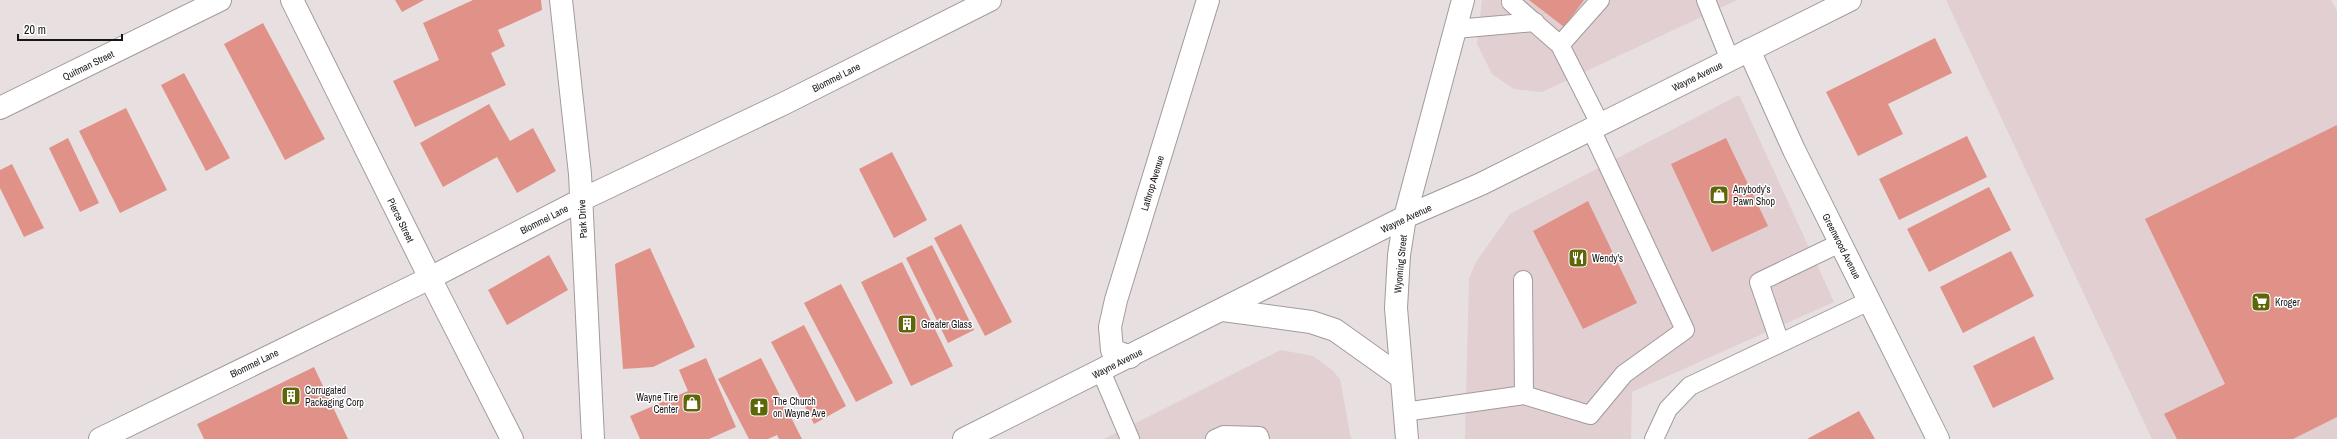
<svg xmlns="http://www.w3.org/2000/svg" width="2337" height="439" viewBox="0 0 2337 439" font-family="'Archivo Narrow',sans-serif">
<style>
.built{fill:#e1cfd2}
.building{fill:#e09288}
.lines{fill:none;stroke-linecap:round;stroke-linejoin:round}
.lane-casing{stroke:#a29a9b;stroke-width:20}
.street-casing{stroke:#a29a9b;stroke-width:24}
.secondary-casing{stroke:#a29a9b;stroke-width:24}
.primary-casing{stroke:#a29a9b;stroke-width:24}
.lane{stroke:#fff;stroke-width:18}
.street{stroke:#fff;stroke-width:22}
.secondary{stroke:#fff;stroke-width:22}
.primary{stroke:#fff;stroke-width:22}
.labels{text-anchor:middle;stroke-width:3;stroke-linejoin:round;paint-order:stroke}
.street-label{font-size:10px;fill:#191617;stroke:#fff}
.poi-label{font-size:10px;fill:#191617;stroke:#fff;text-anchor:start}
</style>
<rect width="100%" height="100%" fill="#e8dfe1"/>
<path class="built" d="M 1482,0 L 1737,0 L 1542,92 L 1514,89 L 1492,74 L 1477,44 Z
M 1946,0 L 2331,0 L 2337,11 L 2337,439 L 2152,439 Z
M 1739,95 L 1834,302 L 1632,392 L 1631,439 L 1465,439 L 1469,279 L 1476,262 L 1510,214 Z
M 1281,350 L 1313,356 L 1332,370 L 1340,379 L 1351,439 L 1104,439 Z"/>
<path class="building" d="M 395,0 L 424,0 L 402,12 Z
M 473,0 L 541,0 L 542,10 L 498,30 L 505,46 L 491,53 L 506,85 L 415,127 L 393,81 L 439,60 L 423,23 Z
M 1529,0 L 1584,0 L 1564,27 Z
M 263,23 L 325,139 L 285,160 L 224,44 Z
M 1935,38 L 1952,73 L 1888,104 L 1903,134 L 1858,156 L 1826,92 Z
M 184,73 L 230,158 L 206,171 L 161,85 Z
M 489,104 L 510,141 L 533,128 L 556,171 L 517,193 L 497,157 L 443,187 L 420,143 Z
M 126,108 L 167,190 L 120,213 L 79,131 Z
M 2337,125 L 2337,417 L 2293,439 L 2177,439 L 2164,414 L 2225,384 L 2145,219 Z
M 1967,136 L 1987,177 L 1899,220 L 1879,179 Z
M 68,138 L 99,203 L 80,212 L 49,148 Z
M 1726,138 L 1768,226 L 1712,252 L 1671,164 Z
M 892,152 L 927,220 L 894,238 L 859,169 Z
M 12,164 L 44,228 L 24,237 L 0,188 L 0,170 Z
M 1989,187 L 2011,230 L 1929,272 L 1907,229 Z
M 1588,201 L 1637,303 L 1583,329 L 1533,231 Z
M 961,224 L 1012,322 L 985,336 L 934,238 Z
M 932,245 L 974,330 L 948,343 L 906,258 Z
M 650,248 L 695,347 L 653,367 L 623,369 L 615,264 Z
M 2011,251 L 2034,296 L 1963,333 L 1940,287 Z
M 549,255 L 568,290 L 507,325 L 488,290 Z
M 902,262 L 953,366 L 911,386 L 861,282 Z
M 841,284 L 893,383 L 856,402 L 804,303 Z
M 804,325 L 846,406 L 814,424 L 771,342 Z
M 2034,336 L 2054,379 L 1993,408 L 1973,366 Z
M 706,358 L 736,427 L 709,439 L 640,439 L 630,416 L 688,391 L 679,370 Z
M 761,358 L 802,439 L 779,439 L 777,435 L 768,439 L 749,439 L 718,379 Z
M 314,367 L 348,439 L 204,439 L 197,424 Z
M 1859,411 L 1875,439 L 1807,439 Z"/>
<g class="lines">
<g class="lane-casing">
<path id="lane" d="M 1512,0 L 1511,2 L 1560,45 L 1600,124
M 1706,0 L 1730,60
M 1455,29 L 1535,22
M 1560,45 L 1600,0
M 1523,280 L 1524,395
M 1780,343 L 1759,282 L 1840,243
M 1101,371 L 1130,439
M 1404,412 L 1524,395 L 1590,415 L 1624,374 L 1685,330 L 1591,129
M 1215,439 L 1224,435 L 1259,436 L 1260,439
M 1654,439 L 1668,409 L 1690,386 L 1869,301"/>
</g>
<g class="street-casing">
<path id="street" d="M 292,0 L 430,278 L 512,439
M 561,0 L 580,174 L 593,439
M 1749,50 L 1794,150 L 1938,439
M 0,108 L 220,0
M 1130,357 L 1112,350 L 1110,327 L 1116,300 L 1208,0
M 100,439 L 430,278 L 581,200 L 785,103 L 990,0"/>
</g>
<g class="secondary-casing">
<path id="secondary" d="M 1407,439 L 1396,308 L 1399,255 L 1405,217 L 1463,0"/>
</g>
<g class="primary-casing">
<path id="primary" d="M 1223,310 L 1311,322 L 1335,330 L 1401,377
M 964,439 L 1405,217 L 1481,184 L 1850,0"/>
</g>
<use href="#lane" class="lane"/>
<use href="#street" class="street"/>
<use href="#secondary" class="secondary"/>
<use href="#primary" class="primary"/>
</g>
<defs>
<g id="shop-square" transform="scale(1)"><rect x="-9" y="-9" width="18" height="18" rx="4" fill="#5e6708" stroke="#fff"/><path d="M-5-2.5h2.3a2.7 3.5 0 0 1 5.4 0H5L5.5 6h-11ZM-1.5-2.5h3a1.5 2.3 0 0 0-3 0Z" fill="#fff"/></g>
<g id="restaurant-square" transform="scale(1)"><rect x="-9" y="-9" width="18" height="18" rx="4" fill="#5e6708" stroke="#fff"/><path d="M-5-6h1v4h1v-4h1v4h1v-4h1v5L-1.5 .5V6h-2V.5L-5-1ZM5-6V6H3V1.5H1.5Q1.5-4 5-6Z" fill="#fff"/></g>
<g id="supermarket-square" transform="scale(1)"><rect x="-9" y="-9" width="18" height="18" rx="4" fill="#5e6708" stroke="#fff"/><path d="M-6-5.5h2.5l.6 2H6L4.5 2H-2.5L-4.4-4H-6ZM-1.5 3.2a1.3 1.3 0 1 0 .1 0ZM3 3.2a1.3 1.3 0 1 0 .1 0Z" fill="#fff"/></g>
<g id="building-square" transform="scale(1)"><rect x="-9" y="-9" width="18" height="18" rx="4" fill="#5e6708" stroke="#fff"/><path d="M-4-6H4V6H1V3H-1V6H-4ZM-2.5-4.3h1.7v1.8h-1.7ZM.8-4.3h1.7v1.8H.8ZM-2.5-1h1.7V.8h-1.7ZM.8-1h1.7V.8H.8Z" fill="#fff"/></g>
<g id="church-square" transform="scale(1)"><rect x="-9" y="-9" width="18" height="18" rx="4" fill="#5e6708" stroke="#fff"/><path d="M-1.2-6h2.4v3.5h3.3v2.4h-3.3V6h-2.4V-.1h-3.3v-2.4h3.3Z" fill="#fff"/></g>
</defs>
<g fill-rule="evenodd">
<use href="#shop-square" x="1719" y="195"/>
<use href="#restaurant-square" x="1578" y="258"/>
<use href="#supermarket-square" x="2261" y="302"/>
<use href="#building-square" x="907" y="324"/>
<use href="#building-square" x="291" y="396"/>
<use href="#shop-square" x="692" y="403"/>
<use href="#church-square" x="759" y="407"/>
</g>
<g class="labels">
<g class="street-label">
<text transform="translate(88 65) rotate(-26)" y="4">Quitman Street</text>
<text transform="translate(1697 76) rotate(-26)" y="4">Wayne Avenue</text>
<text transform="translate(836 77) rotate(-27)" y="4">Blommel Lane</text>
<text transform="translate(1152 183) rotate(-73)" y="4">Lathrop Avenue</text>
<text transform="translate(1406 218) rotate(-25)" y="4">Wayne Avenue</text>
<text transform="translate(544 219) rotate(-27)" y="4">Blommel Lane</text>
<text transform="translate(582 219) rotate(-93)" y="4">Park Drive</text>
<text transform="translate(401 220) rotate(64)" y="4">Pierce Street</text>
<text transform="translate(1842 246) rotate(63)" y="4">Greenwood Avenue</text>
<text transform="translate(1400 264) rotate(-84)" y="4">Wyoming Street</text>
<text transform="translate(254 363) rotate(-26)" y="4">Blommel Lane</text>
<text transform="translate(1117 363) rotate(-27)" y="4">Wayne Avenue</text>
</g>
<g class="poi-label">
<text x="1733" y="193">Anybody's<tspan x="1733" dy="12">Pawn Shop</tspan></text>
<text x="1592" y="262">Wendy's</text>
<text x="2275" y="306">Kroger</text>
<text x="921" y="328">Greater Glass</text>
<text x="305" y="394">Corrugated<tspan x="305" dy="12">Packaging Corp</tspan></text>
<text x="678" y="401" text-anchor="end">Wayne Tire<tspan x="678" dy="12">Center</tspan></text>
<text x="773" y="405">The Church<tspan x="773" dy="12">on Wayne Ave</tspan></text>
</g>
</g>
<path d="M18 34v6h104v-6" fill="none" stroke="#191617" stroke-width="2"/>
<text x="24" y="34" font-size="12" fill="#191617" stroke="#ffffff" stroke-width="3" paint-order="stroke">20 m</text>
</svg>
